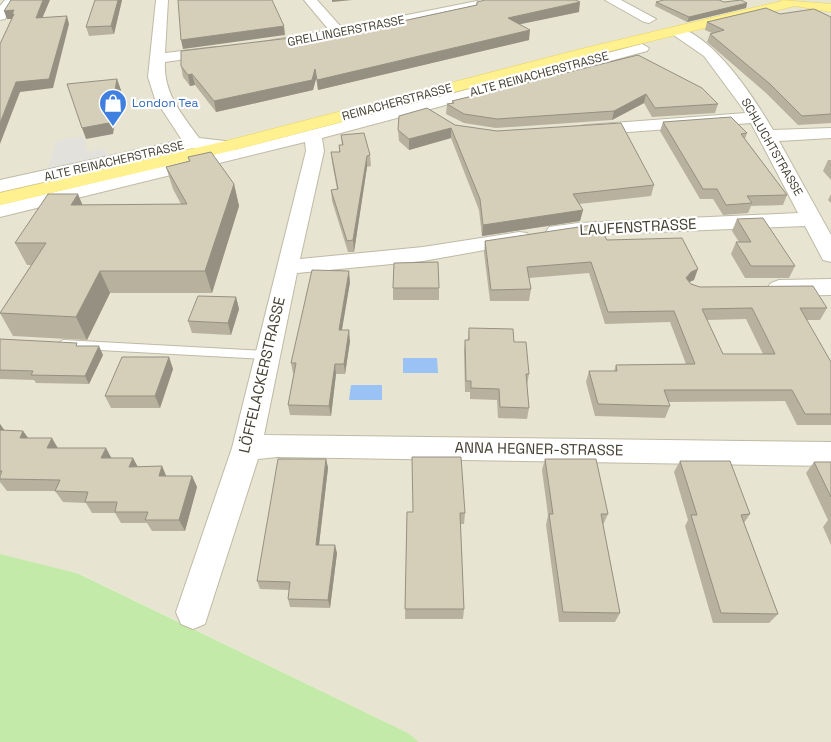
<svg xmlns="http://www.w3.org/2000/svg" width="831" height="742" viewBox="0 0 831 742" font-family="'Space Grotesk',sans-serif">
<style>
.residential{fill:#e7e4d1}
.green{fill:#c3eaa8}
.parking{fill:#e3e1dc}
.water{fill:#9ac2f5}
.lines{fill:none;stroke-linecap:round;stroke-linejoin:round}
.service-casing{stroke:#bfbaa5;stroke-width:2}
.minor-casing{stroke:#bfbaa5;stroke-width:2}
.primary-casing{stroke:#ebd559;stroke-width:1}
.service{fill:#fff;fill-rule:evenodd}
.minor{fill:#fff;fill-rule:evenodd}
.primary{fill:#fff090;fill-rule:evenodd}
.wall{fill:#b7b19e;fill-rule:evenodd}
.shaded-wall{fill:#959081}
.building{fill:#d5ceb8;stroke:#959081;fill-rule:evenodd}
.labels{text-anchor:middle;stroke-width:4.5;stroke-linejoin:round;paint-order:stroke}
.far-street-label{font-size:12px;fill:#454133;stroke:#fff}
.far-shop-label{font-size:12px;fill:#366cbe;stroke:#fff;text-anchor:start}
.street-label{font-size:15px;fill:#454133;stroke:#fff}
</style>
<rect width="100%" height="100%" fill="#f3f0e3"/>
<path class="residential" d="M 0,0 L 831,0 L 831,742 L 419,742 L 408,733 L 78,573 L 0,554 Z"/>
<path class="green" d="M 0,554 L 77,573 L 408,733 L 419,742 L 0,742 Z"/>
<path class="parking" d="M 83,136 L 88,152 L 104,148 L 110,159 L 47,172 L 56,141 Z"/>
<path class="water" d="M 403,358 L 437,358 L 438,373 L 403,373 Z
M 351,385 L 382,385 L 382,400 L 349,400 Z"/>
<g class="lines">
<g class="service-casing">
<path id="service" d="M 63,340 L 267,351 L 273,355 L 267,359 L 63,348 L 57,344 Z"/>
</g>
<g class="minor-casing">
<path id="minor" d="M 5,0 L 17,0 L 5,19 L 0,20 L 0,6 Z
M 156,0 L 168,0 L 165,53 L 215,47 L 222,51 L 215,55 L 165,62 C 163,93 182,114 199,138 L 234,142 L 237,146 L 235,150 L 642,44 L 649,48 L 647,51 L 322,138 L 324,151 L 300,259 L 423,247 L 519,232 L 527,233 L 530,238 L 527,243 L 519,244 L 423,261 L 297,273 L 264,435 L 831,442 L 831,466 L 277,457 L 258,459 L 205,624 L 193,629 L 181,624 L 176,612 L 232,448 L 306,151 L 305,142 L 0,217 L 0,205 L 227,151 L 193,148 L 0,192 L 0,180 L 182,140 L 155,99 L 148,77 Z
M 304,0 L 317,0 L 342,28 L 482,0 L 507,0 L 501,4 L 339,37 L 256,51 L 251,50 L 249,47 L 251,44 L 329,30 Z
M 605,0 L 621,0 L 656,19 L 649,23 L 644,22 Z
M 677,27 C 714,36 755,99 773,130 L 831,128 L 831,138 L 779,141 L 831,235 L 831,262 L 823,260 L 805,226 L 578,235 L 557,238 L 549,237 L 546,232 L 549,227 L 578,223 L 798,213 L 751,123 L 587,135 L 581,134 L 578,130 L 581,126 L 587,125 L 746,113 L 704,56 L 672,34 L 670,31 L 672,28 Z
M 831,279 L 831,295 L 779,296 L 771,293 L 767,288 L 771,283 L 779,280 Z"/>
</g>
<g class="primary-casing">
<path id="primary" d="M 781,0 L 831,4 L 831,12 L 795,6 L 590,56 L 235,150 L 0,205 L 0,193 L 226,141 L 581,49 L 782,1 Z"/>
</g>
<use href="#service" class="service"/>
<use href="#minor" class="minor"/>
<use href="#primary" class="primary"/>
</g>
<path class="wall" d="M 122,0 L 114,34 L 89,36 L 86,27 Z
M 477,2 L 579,12 L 520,24 L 529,40 L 318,90 L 316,79 L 313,90 L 216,112 L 195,85 L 190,86 L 183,77 L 181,66 L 291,42 L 310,41 L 476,5 Z
M 656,2 L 724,2 L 747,3 L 746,8 L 687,22 L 655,6 Z
M 780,14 L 831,17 L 831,123 L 798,125 L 766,93 L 707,42 L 710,34 L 712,33 L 705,30 L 707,22 Z
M 638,55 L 718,104 L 715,113 L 652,117 L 644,103 L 612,120 L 496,128 L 464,123 L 446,114 L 447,104 L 452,103 L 452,101 Z
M 663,122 L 747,133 L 745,139 L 787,195 L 783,205 L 751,206 L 748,213 L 723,215 L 713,199 L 700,199 L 660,131 Z
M 455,125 L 654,185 L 651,196 L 579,204 L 583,210 L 580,221 L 482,236 L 479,210 L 451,138 L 409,150 L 399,141 L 398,130 Z
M 341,135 L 370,155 L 371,166 L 367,167 L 354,252 L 348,252 L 332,201 L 331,190 L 337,189 L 332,162 L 331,152 L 339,152 L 339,145 L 342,145 Z
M 188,157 L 234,184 L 239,206 L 212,293 L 110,293 L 87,340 L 13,336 L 0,313 L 31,265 L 27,265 L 15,243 L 82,205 L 181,204 L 173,189 L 166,167 L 189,161 Z
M 828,160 L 831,160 L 831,180 L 823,171 Z
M 831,194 L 831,203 L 828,200 Z
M 737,219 L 795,266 L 789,278 L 745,278 L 731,254 L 736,242 L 739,242 L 732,231 Z
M 598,235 L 607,240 L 694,280 L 689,282 L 691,284 L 700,287 L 827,308 L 820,320 L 806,320 L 831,362 L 831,425 L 797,425 L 785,401 L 668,402 L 670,406 L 665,418 L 595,416 L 586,382 L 589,371 L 614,371 L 616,365 L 686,364 L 670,322 L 605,324 L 589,273 L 529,278 L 531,289 L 529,301 L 490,301 L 484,253 L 485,241 ZM 746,319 L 763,354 L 723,354 L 707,320 Z
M 350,282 L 342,330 L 350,341 L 345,374 L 336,374 L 331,416 L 290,415 L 288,405 L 294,373 L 293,373 L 291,363 Z
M 393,288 L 439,288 L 439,300 L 393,300 Z
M 236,297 L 239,309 L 231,335 L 192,333 L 188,321 Z
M 469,328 L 514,342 L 529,374 L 527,385 L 529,408 L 527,419 L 498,418 L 497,400 L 470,399 L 470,392 L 465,392 L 464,351 L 465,340 L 468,340 Z
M 0,339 L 79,346 L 103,355 L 89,384 L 36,383 L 34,380 L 0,379 Z
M 169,357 L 173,369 L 160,408 L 111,408 L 105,396 Z
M 0,424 L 4,430 L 23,431 L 28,438 L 58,448 L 112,458 L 133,458 L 137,467 L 162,466 L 166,476 L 192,476 L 197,487 L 185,531 L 152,531 L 147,523 L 121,523 L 115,513 L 92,513 L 86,503 L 63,502 L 55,491 L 7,491 L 0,482 Z
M 326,459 L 328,468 L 319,545 L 337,553 L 330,608 L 290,607 L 288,599 L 289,590 L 260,589 L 257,581 Z
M 545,459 L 608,514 L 603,525 L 620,613 L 615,622 L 559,622 L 546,525 L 548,515 L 542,470 Z
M 680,461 L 750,514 L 744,523 L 778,614 L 769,623 L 713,623 L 685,526 L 688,520 L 674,472 Z
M 814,462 L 831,462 L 831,545 L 823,527 L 828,520 L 806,473 Z
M 407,512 L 465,513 L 464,524 L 460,524 L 464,609 L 463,619 L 405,619 Z"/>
<path class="shaded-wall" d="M 43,0 L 50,0 L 39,26 L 36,18 Z
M 118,0 L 122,0 L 114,34 L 111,26 Z
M 332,0 L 352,0 L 332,2 Z
M 580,2 L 579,12 L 507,27 L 508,18 Z
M 747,3 L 746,8 L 687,22 L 689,17 Z
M 14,10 L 14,19 L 7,19 L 4,11 Z
M 67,16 L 69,24 L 53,88 L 20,92 L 0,144 L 0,123 L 16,82 Z
M 284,26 L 285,35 L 183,49 L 181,40 Z
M 530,30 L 529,40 L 318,90 L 317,80 Z
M 315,69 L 316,79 L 313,90 L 216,112 L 214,101 Z
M 192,74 L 195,85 L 190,86 L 188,75 Z
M 117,79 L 121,90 L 113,134 L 86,139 L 82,128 Z
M 646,94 L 644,103 L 612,120 L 614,111 Z
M 451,128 L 451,138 L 409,150 L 409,139 Z
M 367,156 L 367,167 L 354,252 L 353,240 Z
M 234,184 L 239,206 L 212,293 L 205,271 Z
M 78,194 L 87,216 L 71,205 Z
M 583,210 L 580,221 L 482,236 L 483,225 Z
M 698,269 L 694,280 L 687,283 L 686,278 L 691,272 Z
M 100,271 L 110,293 L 87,340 L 76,317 Z
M 349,271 L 350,282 L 340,340 L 339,330 Z
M 236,297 L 239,309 L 231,335 L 228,323 Z
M 349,330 L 350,341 L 345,374 L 344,364 Z
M 99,346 L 103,355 L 89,384 L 85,376 Z
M 169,357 L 173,369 L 160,408 L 155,396 Z
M 335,364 L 336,374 L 331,416 L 329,406 Z
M 0,424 L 7,434 L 0,439 Z
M 23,431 L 31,442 L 20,438 Z
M 52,438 L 59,450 L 47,448 Z
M 106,448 L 112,459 L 101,458 Z
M 133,458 L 139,469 L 129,467 Z
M 326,459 L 328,468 L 318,553 L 316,545 Z
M 162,466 L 167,478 L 159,476 Z
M 192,476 L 197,487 L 185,531 L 179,520 Z
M 335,545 L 337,553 L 330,608 L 328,600 Z"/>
<path class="building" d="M 11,0 L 43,0 L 36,18 L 67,16 L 49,79 L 16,82 L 0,123 L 0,44 L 14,14 L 12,14 L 14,10 L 4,11 Z
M 95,0 L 118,0 L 111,26 L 86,27 Z
M 178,0 L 272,0 L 284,26 L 181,40 Z
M 485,0 L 576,0 L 580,2 L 508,18 L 530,30 L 317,80 L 315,69 L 312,80 L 214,101 L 192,74 L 188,75 L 181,66 L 181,51 L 290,38 L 291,42 L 310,41 L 477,5 L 477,2 Z
M 664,0 L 719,0 L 724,2 L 741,0 L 747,3 L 689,17 L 656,2 Z
M 766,8 L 780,14 L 814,9 L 831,17 L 831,114 L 802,116 L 770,84 L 710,34 L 724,30 L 707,22 Z
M 638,55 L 702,88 L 718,104 L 655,108 L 646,94 L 614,111 L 497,119 L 464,114 L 447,104 L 454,103 L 452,101 Z
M 117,79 L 109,123 L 82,128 L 67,84 Z
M 427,108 L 455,125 L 497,131 L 621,123 L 654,185 L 573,194 L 583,210 L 483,225 L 480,199 L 451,128 L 409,139 L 398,130 L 399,116 Z
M 731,117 L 747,133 L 741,134 L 787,195 L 747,196 L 752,203 L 726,205 L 717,189 L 703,189 L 663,122 Z
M 364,133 L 370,155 L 367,156 L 353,240 L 347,241 L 331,190 L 338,189 L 331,152 L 340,152 L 339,145 L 343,145 L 341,135 Z
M 211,152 L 234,184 L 205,271 L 100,271 L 76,317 L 0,313 L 46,243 L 15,243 L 48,194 L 78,194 L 71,205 L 187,204 L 166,167 L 190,161 L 188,157 Z
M 763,218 L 795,266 L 751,266 L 736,242 L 751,242 L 737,219 Z
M 592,225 L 598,235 L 604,235 L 607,240 L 682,238 L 698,269 L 691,272 L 686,278 L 691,284 L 700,287 L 813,286 L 827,308 L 800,308 L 831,362 L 831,414 L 805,414 L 792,390 L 664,390 L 670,406 L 598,404 L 589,371 L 617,371 L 616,365 L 695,364 L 674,311 L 608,312 L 591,262 L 527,267 L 531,289 L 491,290 L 485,241 ZM 752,308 L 775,354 L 723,354 L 702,309 Z
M 438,262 L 439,288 L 393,288 L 394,263 Z
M 312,270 L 349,271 L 339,330 L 349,330 L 344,364 L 335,364 L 329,406 L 288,405 L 296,363 L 291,363 Z
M 198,296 L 236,297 L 228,323 L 188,321 Z
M 469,328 L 513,329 L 514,342 L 526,342 L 529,374 L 526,374 L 529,408 L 500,407 L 499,389 L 471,388 L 471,381 L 466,381 L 465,340 L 469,340 Z
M 0,339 L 77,343 L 76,346 L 99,346 L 85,376 L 31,375 L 33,371 L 0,370 Z
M 122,357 L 169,357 L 155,396 L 105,396 Z
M 0,430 L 23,431 L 20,438 L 52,438 L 47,448 L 106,448 L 101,458 L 133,458 L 129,467 L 162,466 L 159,476 L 192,476 L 179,520 L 145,520 L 148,512 L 115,512 L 117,502 L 85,502 L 88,492 L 55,491 L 60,480 L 0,479 L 0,476 L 2,471 L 0,471 Z
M 412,457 L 461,457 L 465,513 L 460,513 L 464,609 L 405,609 L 407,512 L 413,512 Z
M 278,459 L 326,459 L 316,545 L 335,545 L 328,600 L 288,599 L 290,582 L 257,581 Z
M 545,459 L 596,459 L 608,514 L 601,514 L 620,613 L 563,612 L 549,514 L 553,514 Z
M 680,461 L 730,461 L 750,514 L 741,515 L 778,614 L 721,613 L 691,515 L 697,515 Z
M 814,462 L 831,462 L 831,497 Z"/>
<defs>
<g id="shop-pin" transform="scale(1.4375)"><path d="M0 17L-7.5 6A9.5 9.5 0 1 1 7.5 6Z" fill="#3f7fe0" stroke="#fff"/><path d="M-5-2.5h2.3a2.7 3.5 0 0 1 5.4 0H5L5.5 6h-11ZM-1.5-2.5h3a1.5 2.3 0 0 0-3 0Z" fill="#fff"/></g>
</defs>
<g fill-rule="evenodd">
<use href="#shop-pin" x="113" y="103"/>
</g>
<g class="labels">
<g class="far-street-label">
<text transform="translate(346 31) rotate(-11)" y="4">GRELLINGERSTRASSE</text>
<text transform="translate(539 74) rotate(-15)" y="4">ALTE REINACHERSTRASSE</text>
<text transform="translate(397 102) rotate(-15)" y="4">REINACHERSTRASSE</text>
<text transform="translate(772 147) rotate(60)" y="4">SCHLUCHTSTRASSE</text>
<text transform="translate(114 161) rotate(-13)" y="4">ALTE REINACHERSTRASSE</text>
</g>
<g class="far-shop-label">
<text x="132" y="107">London Tea</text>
</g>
<g class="street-label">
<text transform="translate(638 227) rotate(-3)" y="5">LAUFENSTRASSE</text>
<text transform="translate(262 375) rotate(-77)" y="5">LÖFFELACKERSTRASSE</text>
<text transform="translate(539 449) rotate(1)" y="5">ANNA HEGNER-STRASSE</text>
</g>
</g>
</svg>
